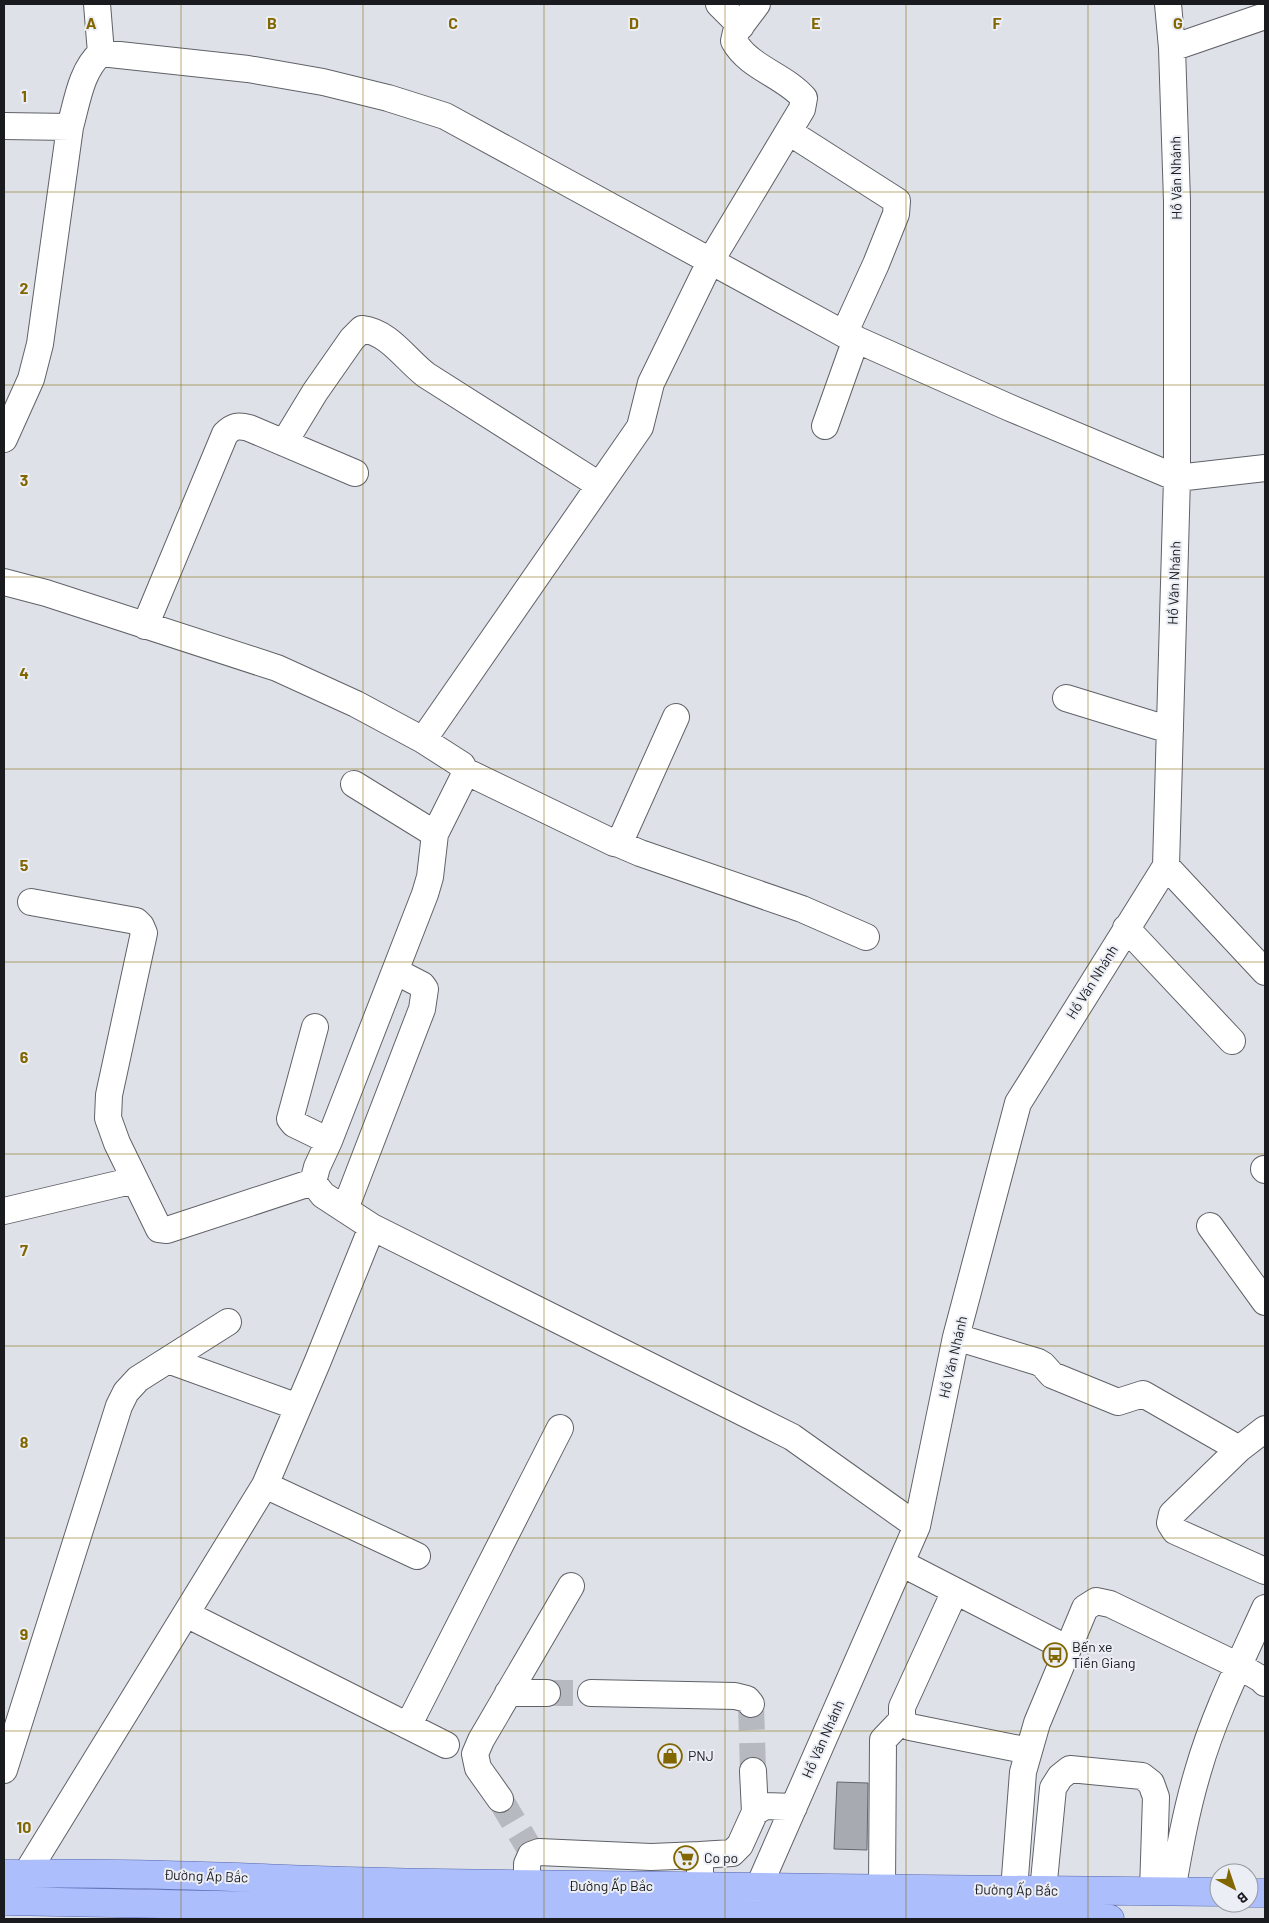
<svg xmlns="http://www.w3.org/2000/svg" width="1269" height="1923" viewBox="0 0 1269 1923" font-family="Barlow,sans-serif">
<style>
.building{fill:#a8aab1;stroke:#65676e}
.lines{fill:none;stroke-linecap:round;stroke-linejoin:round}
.minor-tunnel{stroke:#b7b9c0;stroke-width:26;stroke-dasharray:26 13;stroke-linecap:butt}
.minor-casing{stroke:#606268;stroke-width:28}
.major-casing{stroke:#5668ae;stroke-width:29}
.minor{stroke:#fff;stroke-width:26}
.major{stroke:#adbefd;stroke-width:28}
.grid{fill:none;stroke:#826700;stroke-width:1;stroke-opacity:0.55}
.labels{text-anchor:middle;stroke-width:4;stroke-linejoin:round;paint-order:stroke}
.street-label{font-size:14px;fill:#1a1b1e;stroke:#ebeef5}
.poi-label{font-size:14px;fill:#1a1b1e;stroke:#ebeef5;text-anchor:start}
.grid-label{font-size:16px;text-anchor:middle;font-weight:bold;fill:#826700;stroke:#ebeef5;stroke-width:4;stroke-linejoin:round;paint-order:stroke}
</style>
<rect width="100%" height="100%" fill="#dee1e8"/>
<path class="building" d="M 837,1782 L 868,1783 L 867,1850 L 834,1849 Z"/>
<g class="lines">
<path class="minor-tunnel" d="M 547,1693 L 591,1693
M 751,1704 L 753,1771
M 500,1799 L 528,1846"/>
<g class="minor-casing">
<path id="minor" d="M 97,4 L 101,53
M 719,4 L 741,26
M 1172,48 L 1265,16
M 4,126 L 70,127 C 77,102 81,70 101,53 L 248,69 L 323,82 L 388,98 L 445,116 L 844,334 L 1008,407 L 1177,478 L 1265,468
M 789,132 L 897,201 L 896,214 L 876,264 L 844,334
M 825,426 L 856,339
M 4,439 L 31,379 L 40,344 L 70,127
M 284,443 L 315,392 L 352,339 L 362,329 C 389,332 406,360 426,375 L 599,485
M 4,582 L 46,593 L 277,668 L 356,704 L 423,740 L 462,765 L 465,771 L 463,778 L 435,834 L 430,877 L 425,894 L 329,1141
M 145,626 L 225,434 C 233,426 238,425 249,428 L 355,473
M 1066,698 L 1170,730
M 423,740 L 640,427 L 651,383 L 710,262 L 802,109 L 804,98 C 784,75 749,68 734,41 L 736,32 L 757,4
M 465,771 L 614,843 L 619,844 L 676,717
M 354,784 L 435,834
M 619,844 L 640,853 L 802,909 L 866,937
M 1166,866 L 1265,972
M 31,902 L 136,921 L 141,926 L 144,933 L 109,1095 L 108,1118 L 117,1143 L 159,1229 L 167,1230 L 313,1182
M 1126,928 L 1232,1041
M 1264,1169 L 1265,1170
M 345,1209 L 422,1009 L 425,989 L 422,985 L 395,971
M 4,1211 L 135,1180
M 1210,1226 L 1265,1302
M 372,1227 L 792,1437 L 917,1526
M 956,1337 L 1038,1362 L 1043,1365 L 1052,1375 L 1118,1402 L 1143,1394 L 1239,1449
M 168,1360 L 298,1407
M 1265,1429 L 1239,1449 L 1172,1514 L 1170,1523 L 1175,1531 L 1265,1571
M 265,1485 L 417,1556
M 901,1563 L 1068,1649
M 955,1591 L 902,1707 L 902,1720 L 910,1727 L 1029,1751
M 186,1614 L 446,1745
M 508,1693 L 547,1693
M 591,1693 L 735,1696 L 747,1699 L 751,1704
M 408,1726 L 560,1428
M 4,1770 L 119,1406 L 126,1392 L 138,1379 L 228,1322
M 753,1771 L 755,1812
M 500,1799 L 478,1768 L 475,1754 L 481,1740 L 571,1586
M 700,1855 L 732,1853 L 740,1845 L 755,1812 L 765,1806 L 794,1807
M 26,1874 L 265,1485 L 317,1363 L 372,1227 L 323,1195 L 313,1182 L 317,1167 L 329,1141 L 294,1124 L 290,1119 L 315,1027
M 527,1885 L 527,1864 L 531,1855 L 539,1852 L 651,1857 L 700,1855 L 700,1886
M 882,1888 L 883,1740 L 902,1720
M 1014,1890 L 1023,1772 L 1037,1723 L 1085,1608 L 1096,1601 L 1110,1604 L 1239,1666 L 1261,1679 L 1265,1683
M 1043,1891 L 1053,1788 L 1060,1777 L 1070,1769 L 1142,1776 L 1151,1783 L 1156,1797 L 1153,1891
M 1172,1891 C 1179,1851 1186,1811 1198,1771 C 1214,1715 1241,1661 1265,1608
M 756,1907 L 759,1886 L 917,1526 L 956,1337 L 1018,1103 L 1166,866 L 1177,478 L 1177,201 L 1172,48 L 1168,4"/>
</g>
<g class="major-casing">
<path id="major" d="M 4,1874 C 148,1871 293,1881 437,1883 C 698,1888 958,1888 1219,1892
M 1249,1893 L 1265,1893
M 4,1901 L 755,1915 L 1049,1917 L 1110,1919"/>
</g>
<use href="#minor" class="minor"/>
<use href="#major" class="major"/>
</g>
<path class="grid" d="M 181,4 L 181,1919M 363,4 L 363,1919M 544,4 L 544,1919M 725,4 L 725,1919M 906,4 L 906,1919M 1088,4 L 1088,1919M 4,192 L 1265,192M 4,385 L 1265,385M 4,577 L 1265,577M 4,769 L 1265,769M 4,962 L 1265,962M 4,1154 L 1265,1154M 4,1346 L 1265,1346M 4,1538 L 1265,1538M 4,1731 L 1265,1731"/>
<defs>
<g id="bus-ring" transform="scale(1.25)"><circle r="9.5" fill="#ebeef5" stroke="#826700" stroke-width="1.5"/><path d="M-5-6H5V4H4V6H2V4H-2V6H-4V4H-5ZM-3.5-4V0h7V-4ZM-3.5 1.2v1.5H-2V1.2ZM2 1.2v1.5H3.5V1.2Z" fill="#826700"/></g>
<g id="shop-ring" transform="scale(1.25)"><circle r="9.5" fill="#ebeef5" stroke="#826700" stroke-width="1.5"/><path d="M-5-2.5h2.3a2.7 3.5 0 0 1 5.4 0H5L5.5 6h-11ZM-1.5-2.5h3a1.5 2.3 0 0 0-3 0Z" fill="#826700"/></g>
<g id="supermarket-ring" transform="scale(1.25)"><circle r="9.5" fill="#ebeef5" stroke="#826700" stroke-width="1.5"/><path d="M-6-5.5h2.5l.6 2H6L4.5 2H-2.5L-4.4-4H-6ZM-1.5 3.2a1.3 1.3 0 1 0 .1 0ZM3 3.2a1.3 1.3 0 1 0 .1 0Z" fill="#826700"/></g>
</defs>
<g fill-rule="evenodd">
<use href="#bus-ring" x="1055" y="1655"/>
<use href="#shop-ring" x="670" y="1756"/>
<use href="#supermarket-ring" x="686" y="1858"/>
</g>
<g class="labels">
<g class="street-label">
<text transform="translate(1176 178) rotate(-91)" y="5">Hồ Văn Nhánh</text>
<text transform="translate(1174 583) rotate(-88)" y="5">Hồ Văn Nhánh</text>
<text transform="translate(1092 982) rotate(-58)" y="5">Hồ Văn Nhánh</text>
<text transform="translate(953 1357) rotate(-77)" y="5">Hồ Văn Nhánh</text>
<text transform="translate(823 1739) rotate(-66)" y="5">Hồ Văn Nhánh</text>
<text transform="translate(206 1876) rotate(2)" y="5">Đường Ấp Bắc</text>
<text x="611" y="1891">Đường Ấp Bắc</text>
<text transform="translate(1016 1890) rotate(1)" y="5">Đường Ấp Bắc</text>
</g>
<g class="poi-label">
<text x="1072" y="1652">Bến xe<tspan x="1072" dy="16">Tiền Giang</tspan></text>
<text x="688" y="1761">PNJ</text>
<text x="704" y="1863">Co po</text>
</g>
</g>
<g class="grid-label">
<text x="91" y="29">A</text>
<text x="272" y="29">B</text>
<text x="453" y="29">C</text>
<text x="634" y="29">D</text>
<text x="816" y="29">E</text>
<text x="997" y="29">F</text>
<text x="1178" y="29">G</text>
<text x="24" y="102">1</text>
<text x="24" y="294">2</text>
<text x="24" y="486">3</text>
<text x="24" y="679">4</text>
<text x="24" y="871">5</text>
<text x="24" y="1063">6</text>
<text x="24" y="1256">7</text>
<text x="24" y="1448">8</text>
<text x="24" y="1640">9</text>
<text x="24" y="1833">10</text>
</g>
<rect width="1269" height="1923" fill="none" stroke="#1a1b1e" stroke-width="10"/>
<g transform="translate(1234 1888) rotate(140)"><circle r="24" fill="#ebeef5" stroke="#979a9f"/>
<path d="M0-4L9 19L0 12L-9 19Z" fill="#826700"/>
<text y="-8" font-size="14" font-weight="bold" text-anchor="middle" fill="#1a1b1e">B</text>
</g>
</svg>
